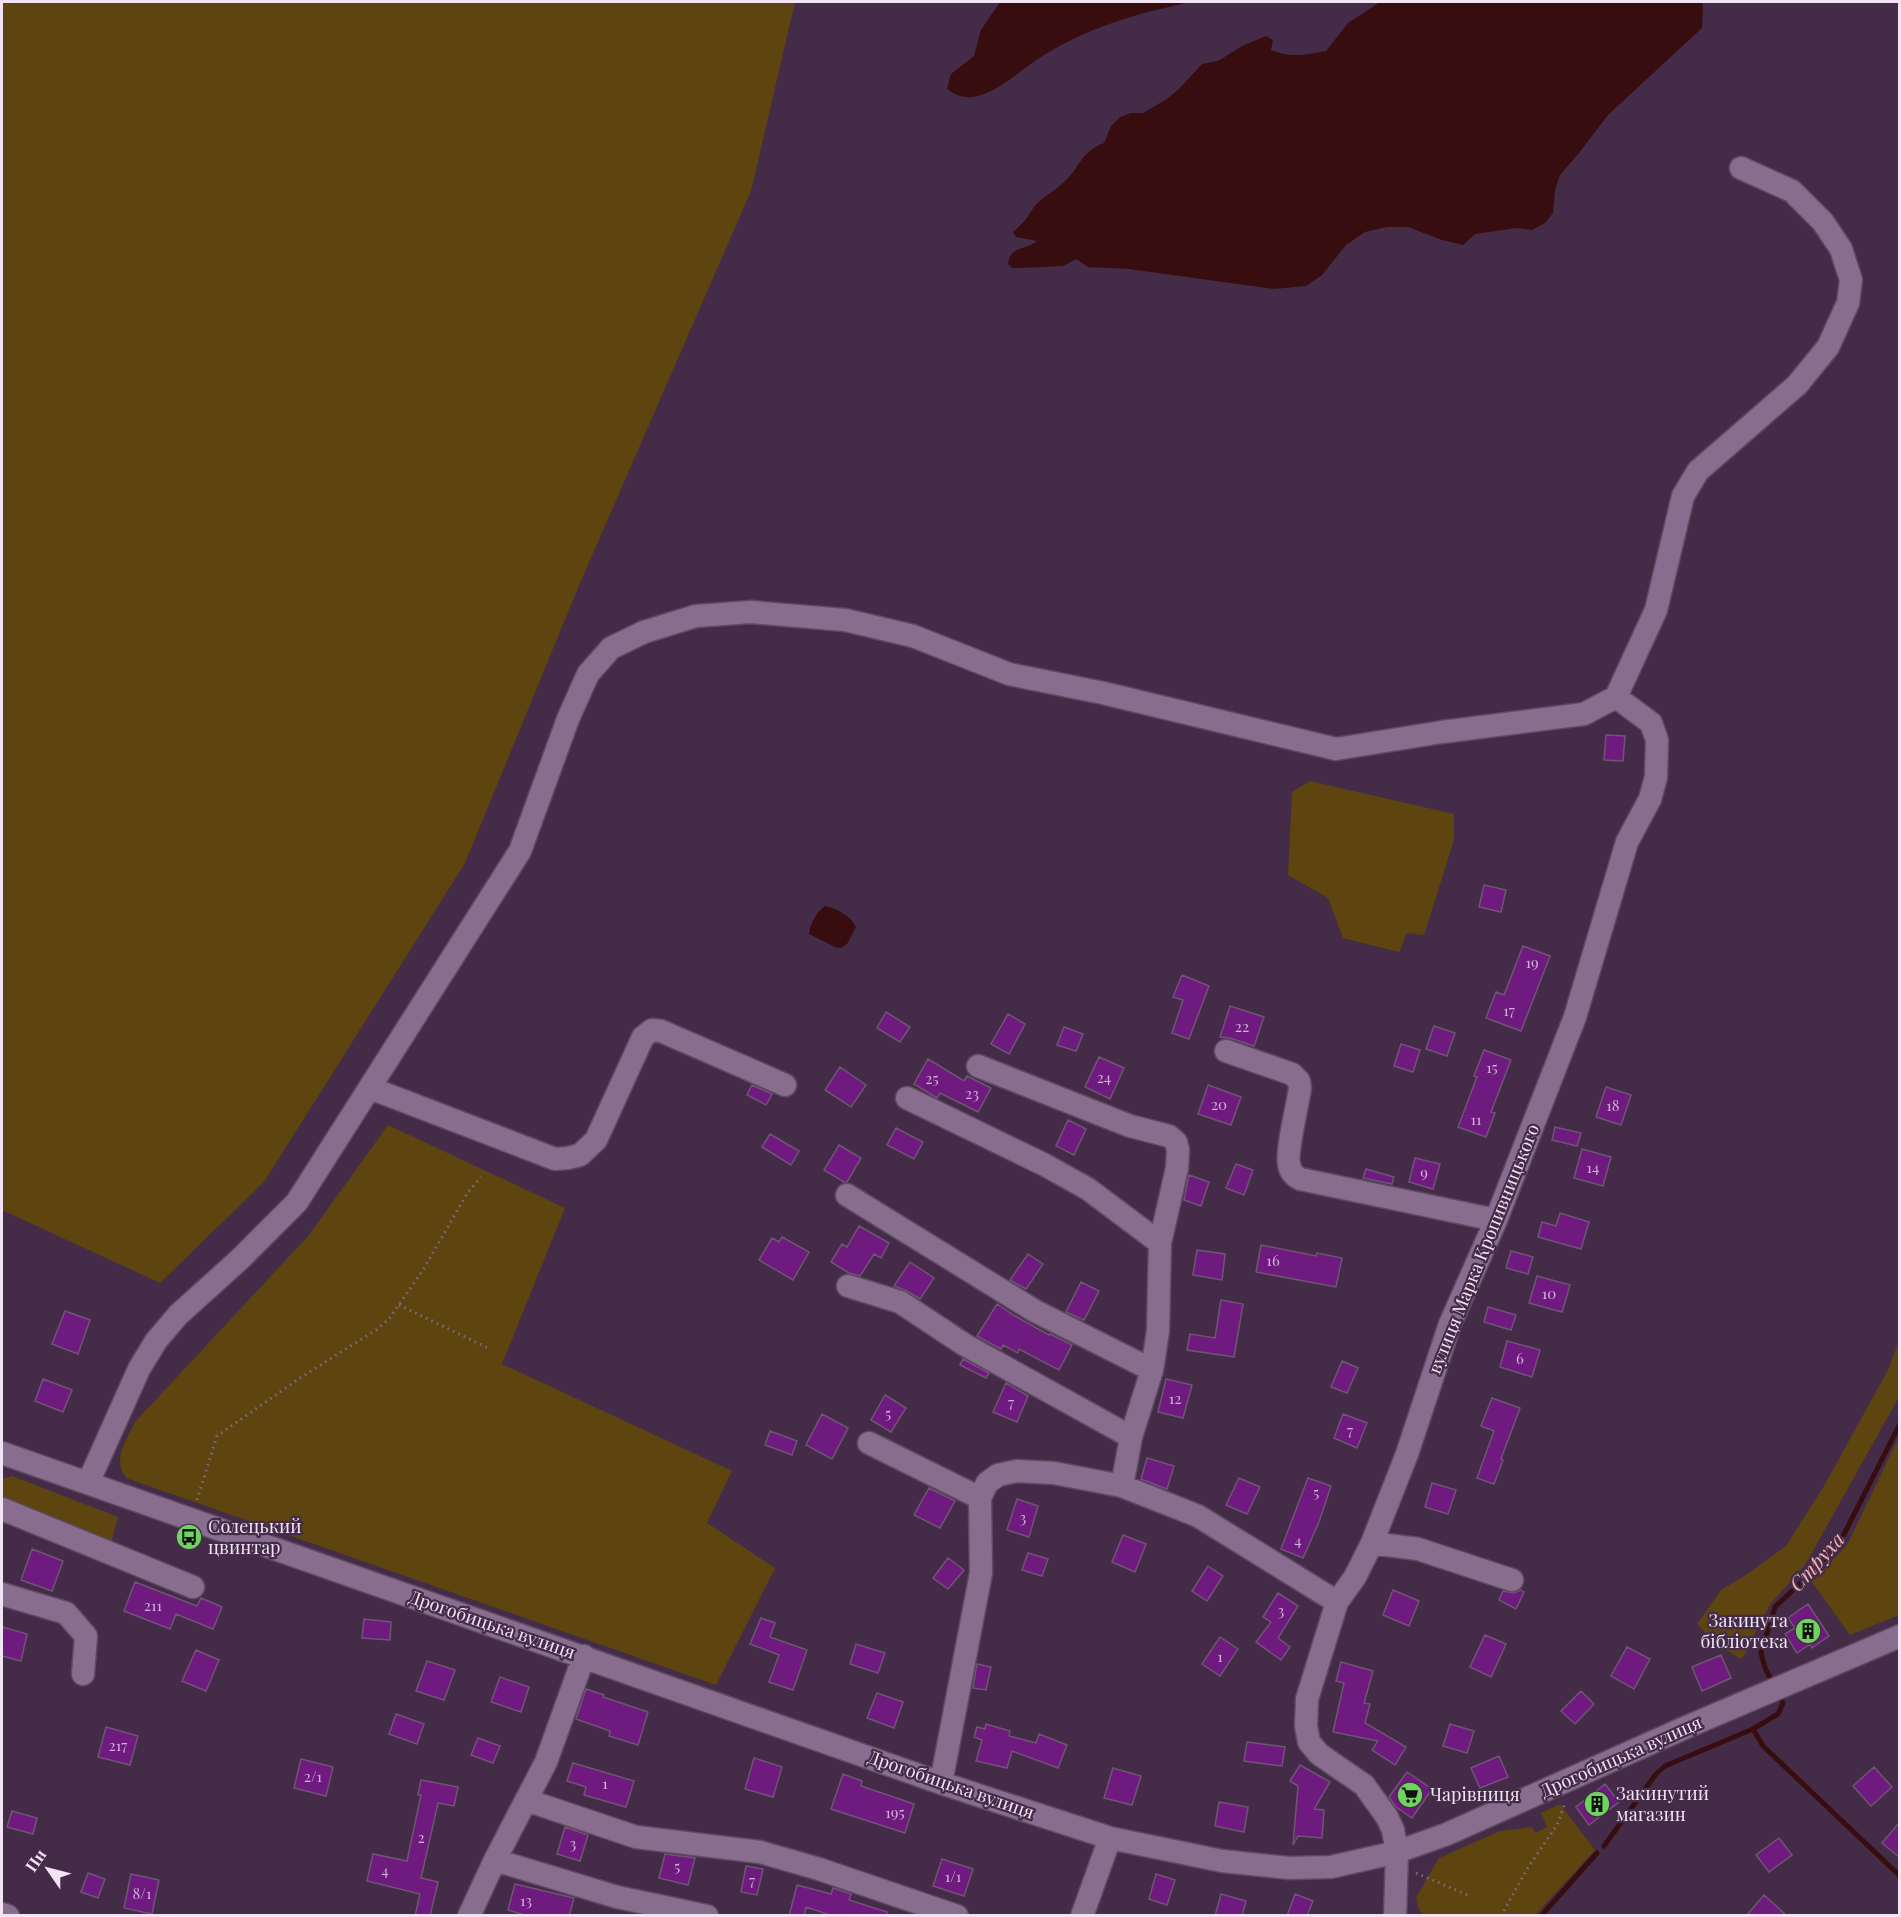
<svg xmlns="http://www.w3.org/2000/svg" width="1901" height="1917" viewBox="0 0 1901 1917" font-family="'Playfair Display',serif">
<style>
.green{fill:#5e440e}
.water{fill:#370d0f}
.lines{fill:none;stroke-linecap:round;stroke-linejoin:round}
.stream{stroke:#370d0f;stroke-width:5}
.building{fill:#6f1a7f;stroke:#6f5574;stroke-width:1.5}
.minor-casing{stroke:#5e4a62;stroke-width:25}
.path{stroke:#806b85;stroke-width:3;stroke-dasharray:1.5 4.5;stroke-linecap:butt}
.minor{stroke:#896d8e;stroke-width:22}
.labels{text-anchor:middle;stroke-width:4.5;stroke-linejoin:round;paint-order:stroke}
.number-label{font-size:15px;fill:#d1b1d8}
.street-label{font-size:18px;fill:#f2e3f5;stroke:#442c49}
.poi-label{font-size:18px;fill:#f2e3f5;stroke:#442c49;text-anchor:start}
.water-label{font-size:20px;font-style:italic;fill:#f7b3b1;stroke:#442c49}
</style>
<rect width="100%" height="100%" fill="#442c49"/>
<path class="green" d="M 2,2 L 795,2 L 751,191 L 580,583 L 465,863 L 264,1182 L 160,1283 L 2,1210 Z
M 1310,781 L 1454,814 L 1454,840 L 1424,935 L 1407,933 L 1399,952 L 1343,938 L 1328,898 L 1288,875 L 1292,792 Z
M 388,1125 L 565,1208 L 502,1364 L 732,1471 L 707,1523 L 775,1568 L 716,1685 L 126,1478 C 112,1459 126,1441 135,1422 L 309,1235 Z
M 1899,1341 L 1899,1397 L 1805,1565 L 1772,1602 L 1758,1625 L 1751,1645 L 1741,1659 L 1715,1643 L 1697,1624 L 1721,1590 L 1746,1575 L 1786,1546 L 1824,1486 L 1888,1370 Z
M 1899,1437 L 1899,1615 L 1850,1635 L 1812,1582 L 1847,1545 Z
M 12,1476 L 118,1517 L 110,1547 L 2,1501 L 2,1479 Z
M 1560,1804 L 1595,1850 L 1535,1915 L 1425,1916 L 1419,1910 L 1416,1898 L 1439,1858 L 1500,1831 L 1532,1827 L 1535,1833 L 1547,1827 L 1541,1813 Z"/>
<path class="water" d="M 1000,2 L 1192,2 C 1138,13 1092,26 1044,55 C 1022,68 999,93 973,97 C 962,98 955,95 947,89 L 951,74 L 974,56 L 981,30 Z
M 1380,2 L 1702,2 L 1703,8 L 1702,28 L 1608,115 L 1579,153 L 1560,175 L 1555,190 L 1553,213 L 1545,223 L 1532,230 L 1517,228 L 1475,234 L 1463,245 L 1442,240 L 1408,227 L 1387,227 L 1365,232 L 1346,245 L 1322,275 L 1306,286 L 1274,289 L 1129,269 L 1088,267 L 1076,259 L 1063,266 L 1020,268 L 1012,268 L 1008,264 C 1010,246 1026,250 1037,241 L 1016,237 L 1013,232 C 1025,222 1026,219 1034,207 C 1042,197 1055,191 1064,182 C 1080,168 1080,152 1104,143 L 1111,126 L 1120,117 L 1131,113 L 1143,113 L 1167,99 L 1179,89 L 1202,64 L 1218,61 L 1242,46 L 1266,36 L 1273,40 L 1271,50 C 1290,58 1306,55 1326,51 L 1348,23 Z
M 825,906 C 837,909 850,915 856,927 L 847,944 L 841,948 L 835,947 L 809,934 C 810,924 817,911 825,906 Z"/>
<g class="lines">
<path class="stream" d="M 1773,1683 L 1765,1668 L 1761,1653 L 1775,1607 L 1809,1575 L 1841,1540 L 1900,1424
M 1778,1694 L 1783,1703 L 1778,1714 L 1753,1729 L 1763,1746 L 1900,1876
M 1604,1846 L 1656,1774 L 1665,1766 L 1753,1729
M 1541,1916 L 1597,1853"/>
</g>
<path class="building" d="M 1606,735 L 1625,736 L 1623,761 L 1604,760 Z
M 1484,885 L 1506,890 L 1501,912 L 1479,907 Z
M 1523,946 L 1550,956 L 1521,1031 L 1486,1018 L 1496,992 L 1504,995 Z
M 1182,975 L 1209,986 L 1189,1039 L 1172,1033 L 1183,1000 L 1173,997 Z
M 1230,1006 L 1264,1017 L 1254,1046 L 1230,1038 L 1220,1037 Z
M 886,1012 L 910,1027 L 900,1042 L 877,1028 Z
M 1008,1014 L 1025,1024 L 1009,1054 L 991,1044 Z
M 1434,1026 L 1455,1033 L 1447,1056 L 1426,1049 Z
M 1064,1027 L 1083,1034 L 1076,1051 L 1057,1045 Z
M 1401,1044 L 1420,1050 L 1413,1072 L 1394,1066 Z
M 1484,1050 L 1511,1060 L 1491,1112 L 1495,1113 L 1486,1137 L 1458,1127 L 1477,1077 L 1474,1076 Z
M 1099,1057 L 1124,1068 L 1110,1099 L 1085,1087 Z
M 928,1059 L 964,1081 L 967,1076 L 991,1088 L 978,1112 L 940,1093 L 937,1098 L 914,1084 Z
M 840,1067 L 866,1085 L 851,1107 L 825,1090 Z
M 752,1085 L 772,1094 L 766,1105 L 747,1095 Z
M 1208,1085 L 1241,1097 L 1231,1125 L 1198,1114 Z
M 1606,1087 L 1631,1095 L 1621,1125 L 1596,1117 Z
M 1068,1120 L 1086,1129 L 1074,1155 L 1056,1146 Z
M 1555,1127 L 1581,1133 L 1577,1146 L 1552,1140 Z
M 896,1128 L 923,1142 L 914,1159 L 887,1145 Z
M 770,1134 L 799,1151 L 791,1165 L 762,1147 Z
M 839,1145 L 861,1158 L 847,1182 L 844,1182 L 824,1170 Z
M 1582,1149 L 1611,1157 L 1603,1186 L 1574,1178 Z
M 1415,1158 L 1440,1164 L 1433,1189 L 1409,1182 Z
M 1236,1164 L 1253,1170 L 1244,1195 L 1226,1188 Z
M 1366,1169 L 1394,1177 L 1392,1184 L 1363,1178 Z
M 1189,1175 L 1209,1182 L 1201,1206 L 1184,1200 Z
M 1560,1213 L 1589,1222 L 1581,1249 L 1538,1237 L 1542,1222 L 1556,1226 Z
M 859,1226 L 889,1243 L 881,1258 L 874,1254 L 860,1276 L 849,1273 L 831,1262 L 842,1244 L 847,1247 Z
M 782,1237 L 809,1252 L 793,1280 L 759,1260 L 772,1238 L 779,1242 Z
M 1261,1245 L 1316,1256 L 1317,1253 L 1342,1258 L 1336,1287 L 1256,1272 Z
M 1197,1250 L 1225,1254 L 1222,1280 L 1193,1275 Z
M 1511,1251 L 1533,1257 L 1528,1274 L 1506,1268 Z
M 1028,1254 L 1043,1264 L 1026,1289 L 1010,1280 Z
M 910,1262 L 934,1278 L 920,1299 L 907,1291 L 894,1286 Z
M 1537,1276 L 1570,1285 L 1562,1312 L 1529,1303 Z
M 1081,1282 L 1099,1291 L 1084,1320 L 1066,1312 Z
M 1221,1300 L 1243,1304 L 1234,1357 L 1187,1350 L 1190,1334 L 1215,1338 Z
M 997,1304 L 1015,1316 L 1049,1335 L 1050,1334 L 1072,1345 L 1059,1370 L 1019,1349 L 1018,1353 L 1003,1345 L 1001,1349 L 977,1336 Z
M 1488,1307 L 1516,1315 L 1511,1330 L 1484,1322 Z
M 65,1311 L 90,1320 L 78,1354 L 52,1344 Z
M 1507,1341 L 1540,1350 L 1532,1377 L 1500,1367 Z
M 963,1359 L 989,1373 L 986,1378 L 960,1365 Z
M 1342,1361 L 1358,1368 L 1347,1393 L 1331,1387 Z
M 43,1379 L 72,1390 L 63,1412 L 35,1401 Z
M 1166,1379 L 1192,1385 L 1183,1418 L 1158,1412 Z
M 1006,1383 L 1028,1396 L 1017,1422 L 993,1412 Z
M 885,1395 L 906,1408 L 891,1432 L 871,1420 Z
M 1492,1398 L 1520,1408 L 1501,1459 L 1503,1460 L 1494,1484 L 1477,1478 L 1494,1431 L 1481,1426 Z
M 822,1414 L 848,1428 L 832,1459 L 806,1445 Z
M 1343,1414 L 1367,1423 L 1357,1448 L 1334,1438 Z
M 770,1431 L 797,1441 L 792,1455 L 765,1445 Z
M 1147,1458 L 1174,1466 L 1167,1489 L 1141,1479 Z
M 1239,1478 L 1260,1487 L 1247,1514 L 1226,1505 Z
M 1308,1478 L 1331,1486 L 1319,1522 L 1303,1558 L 1281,1549 Z
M 1432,1483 L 1456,1490 L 1448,1514 L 1425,1507 Z
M 929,1488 L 955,1501 L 940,1528 L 914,1515 Z
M 1017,1499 L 1038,1506 L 1029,1537 L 1007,1530 Z
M 1123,1535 L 1146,1544 L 1135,1572 L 1112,1562 Z
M 32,1549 L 63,1561 L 52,1591 L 21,1580 Z
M 1028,1553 L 1048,1559 L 1042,1576 L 1022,1570 Z
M 948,1558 L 964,1570 L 948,1589 L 933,1578 Z
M 1208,1566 L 1223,1576 L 1207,1601 L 1192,1591 Z
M 135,1582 L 197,1606 L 201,1598 L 222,1607 L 213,1629 L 176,1614 L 170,1629 L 124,1611 Z
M 1393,1590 L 1419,1601 L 1409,1626 L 1383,1615 Z
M 1521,1590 L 1524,1592 L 1516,1609 L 1499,1600 L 1503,1591 L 1514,1593 Z
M 1278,1593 L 1298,1606 L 1278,1638 L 1290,1647 L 1281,1660 L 1256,1642 L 1271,1622 L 1263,1617 Z
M 1808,1604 L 1829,1636 L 1812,1648 L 1810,1644 L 1797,1653 L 1785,1634 L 1795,1628 L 1788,1618 Z
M 761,1618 L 775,1623 L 770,1637 L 807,1650 L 793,1690 L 769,1682 L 779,1655 L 750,1644 Z
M 364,1619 L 391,1622 L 390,1640 L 362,1638 Z
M 2,1627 L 27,1634 L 21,1661 L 2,1656 Z
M 1485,1635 L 1506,1644 L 1491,1677 L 1470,1667 Z
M 1220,1637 L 1238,1649 L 1220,1676 L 1202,1664 Z
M 856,1644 L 885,1653 L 878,1673 L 850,1664 Z
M 1627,1647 L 1650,1659 L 1634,1689 L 1611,1676 Z
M 196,1650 L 219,1660 L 206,1691 L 182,1681 Z
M 1721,1655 L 1731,1678 L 1702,1691 L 1692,1667 Z
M 427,1661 L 455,1670 L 444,1700 L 416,1691 Z
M 1341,1662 L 1373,1671 L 1364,1703 L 1370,1704 L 1365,1723 L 1406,1747 L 1395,1765 L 1372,1750 L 1378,1741 L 1333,1732 L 1344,1683 L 1336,1681 Z
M 977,1664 L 991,1667 L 986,1690 L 973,1688 Z
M 500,1677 L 529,1687 L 521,1712 L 491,1702 Z
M 586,1689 L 604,1695 L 603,1697 L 648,1712 L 638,1745 L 609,1736 L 610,1731 L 576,1719 Z
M 1581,1691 L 1594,1704 L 1575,1724 L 1561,1711 Z
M 877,1693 L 903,1702 L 894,1728 L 867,1718 Z
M 396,1714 L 424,1724 L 417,1744 L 389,1734 Z
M 986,1724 L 1010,1731 L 1009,1736 L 1036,1743 L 1039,1734 L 1067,1745 L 1058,1768 L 1012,1751 L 1007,1768 L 976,1761 L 982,1740 L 974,1737 L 977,1727 L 985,1729 Z
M 1450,1724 L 1474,1731 L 1467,1753 L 1443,1746 Z
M 106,1727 L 138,1736 L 130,1765 L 98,1757 Z
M 478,1738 L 500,1746 L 493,1763 L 471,1755 Z
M 1247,1742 L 1285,1747 L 1282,1766 L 1244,1761 Z
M 1499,1756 L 1508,1777 L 1480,1788 L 1471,1768 Z
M 754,1758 L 782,1767 L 773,1797 L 745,1789 Z
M 301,1759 L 333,1767 L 326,1796 L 294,1788 Z
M 573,1763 L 634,1781 L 626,1807 L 584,1795 L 586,1787 L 567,1781 Z
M 1300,1765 L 1330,1782 L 1314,1809 L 1324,1810 L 1322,1838 L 1298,1836 L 1293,1845 L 1298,1786 L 1290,1781 Z
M 1874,1767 L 1892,1787 L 1871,1806 L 1853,1786 Z
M 1113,1768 L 1141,1776 L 1132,1805 L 1104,1798 Z
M 1407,1772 L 1432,1789 L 1412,1818 L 1396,1807 L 1389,1797 Z
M 843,1774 L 862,1781 L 861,1786 L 914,1804 L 905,1833 L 831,1809 Z
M 421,1780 L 458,1787 L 454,1806 L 438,1803 L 421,1878 L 438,1882 L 430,1916 L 415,1916 L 420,1894 L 367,1881 L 373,1854 L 407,1861 L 421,1795 L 418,1795 Z
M 1605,1784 L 1619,1802 L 1589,1825 L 1576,1807 Z
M 1219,1802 L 1248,1807 L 1244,1832 L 1215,1826 Z
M 12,1811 L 37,1818 L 33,1834 L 7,1827 Z
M 1899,1823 L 1899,1857 L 1882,1843 Z
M 565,1827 L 588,1835 L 580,1861 L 557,1854 Z
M 1779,1838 L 1792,1855 L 1769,1872 L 1756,1855 Z
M 665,1854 L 695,1858 L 688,1885 L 659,1878 Z
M 942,1859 L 973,1869 L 964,1896 L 933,1886 Z
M 746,1866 L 763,1869 L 757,1895 L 741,1892 Z
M 88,1873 L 105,1879 L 98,1898 L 81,1892 Z
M 131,1874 L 159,1880 L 152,1914 L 124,1908 Z
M 1156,1874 L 1175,1880 L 1167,1905 L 1149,1899 Z
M 515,1884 L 574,1898 L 569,1916 L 528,1916 L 508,1910 Z
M 797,1885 L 831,1894 L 833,1888 L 851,1894 L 849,1900 L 887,1912 L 887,1916 L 833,1916 L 806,1907 L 804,1916 L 789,1916 Z
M 1221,1894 L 1246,1901 L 1242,1916 L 1215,1916 Z
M 1295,1894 L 1313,1901 L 1307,1916 L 1287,1916 Z
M 1764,1895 L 1787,1916 L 1746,1916 Z"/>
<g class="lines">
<g class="minor-casing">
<path id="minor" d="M 1226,1051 L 1292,1074 L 1299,1081 L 1300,1088 C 1298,1104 1286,1151 1289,1164 C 1290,1171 1294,1176 1300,1179 L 1496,1220
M 978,1066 L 1130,1126 L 1169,1136 L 1176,1142 L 1178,1150 L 1177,1168 L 1160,1243 L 1158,1331 L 1152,1370 L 1131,1437 L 1122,1486
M 370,1088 L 555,1159 L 568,1158 L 580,1155 L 596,1140 L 643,1037 L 652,1030 L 661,1031 L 785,1085
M 907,1098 L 1045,1165 L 1088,1189 L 1160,1243
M 847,1195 L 1035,1311 L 1152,1370
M 848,1286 L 900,1302 L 965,1345 L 1131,1437
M 869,1443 L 980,1498
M 2,1453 L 941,1783 L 1110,1838 L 1222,1861 L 1289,1868 L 1331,1867 L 1397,1852 L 1447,1834 L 1682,1729 L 1900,1636
M 88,1483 L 139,1369 L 156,1341 L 178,1315 L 239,1260 L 297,1202 L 520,851 L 568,719 L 588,674 L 611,648 L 644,632 L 696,616 L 751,612 L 845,620 L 913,636 L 1009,674 L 1103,693 L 1336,749 L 1442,732 L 1584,714 L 1616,697 L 1656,610 L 1683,496 L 1698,471 L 1797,385 L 1828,347 L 1848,303 L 1851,280 L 1841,249 L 1823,222 L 1792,191 L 1741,168
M 2,1509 L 193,1587
M 1372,1543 L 1418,1549 L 1512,1580
M 2,1594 L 66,1613 L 86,1636 L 83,1674
M 941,1783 L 981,1573 L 980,1498 L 987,1483 L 998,1475 L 1017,1471 L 1054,1473 L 1122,1486 L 1198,1516 L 1337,1602
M 526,1800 L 636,1837 L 760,1852 L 819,1869 L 957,1916
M 495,1860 L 617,1897 L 707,1916
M 2,1914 L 8,1916
M 469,1916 L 495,1860 L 546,1762 L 584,1656
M 1082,1916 L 1110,1838
M 1395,1916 L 1397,1852 L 1393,1830 L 1387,1817 L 1364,1785 L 1319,1754 L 1309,1742 L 1306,1726 L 1307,1699 L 1337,1602 L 1355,1577 L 1372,1543 L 1407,1454 L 1450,1324 L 1496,1220 L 1575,1017 L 1627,842 L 1650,799 L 1656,777 L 1657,740 L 1651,723 L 1616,697"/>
</g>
<path class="path" d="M 399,1305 L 488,1348
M 197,1500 L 217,1436 L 300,1378 L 376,1330 L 389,1319 L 423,1270 L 468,1192 L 481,1177
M 1416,1873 L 1470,1896
M 1501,1916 L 1527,1869 L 1557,1825 L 1565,1803"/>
<use href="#minor" class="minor"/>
</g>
<defs>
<g id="bus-disc" transform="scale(1.35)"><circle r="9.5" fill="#6fd35f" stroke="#442c49"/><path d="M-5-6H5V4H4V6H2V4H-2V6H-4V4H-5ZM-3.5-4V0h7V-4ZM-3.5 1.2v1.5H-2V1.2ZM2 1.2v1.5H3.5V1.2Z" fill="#111"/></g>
<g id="building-disc" transform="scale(1.35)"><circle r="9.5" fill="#6fd35f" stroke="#442c49"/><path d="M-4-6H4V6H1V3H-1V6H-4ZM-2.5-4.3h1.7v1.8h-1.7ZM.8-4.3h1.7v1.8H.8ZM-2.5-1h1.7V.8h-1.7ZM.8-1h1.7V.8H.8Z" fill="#111"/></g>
<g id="supermarket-disc" transform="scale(1.35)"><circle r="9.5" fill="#6fd35f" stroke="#442c49"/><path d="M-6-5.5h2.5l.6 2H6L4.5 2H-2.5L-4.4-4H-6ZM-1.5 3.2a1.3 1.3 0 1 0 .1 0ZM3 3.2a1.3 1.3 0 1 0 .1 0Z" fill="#111"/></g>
</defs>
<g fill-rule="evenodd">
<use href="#bus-disc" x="189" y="1537"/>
<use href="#building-disc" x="1808" y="1631"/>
<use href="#supermarket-disc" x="1410" y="1795"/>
<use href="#building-disc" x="1597" y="1804"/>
</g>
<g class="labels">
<g class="number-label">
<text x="1532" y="968">19</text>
<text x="1509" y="1016">17</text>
<text x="1242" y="1032">22</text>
<text x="1492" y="1073">15</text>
<text x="1104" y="1083">24</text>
<text x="932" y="1084">25</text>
<text x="972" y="1099">23</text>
<text x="1219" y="1110">20</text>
<text x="1613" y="1111">18</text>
<text x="1476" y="1125">11</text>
<text x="1593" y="1173">14</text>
<text x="1424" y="1178">9</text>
<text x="1273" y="1266">16</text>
<text x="1549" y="1299">10</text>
<text x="1520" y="1364">6</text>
<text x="1175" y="1404">12</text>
<text x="1011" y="1408">7</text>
<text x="888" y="1419">5</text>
<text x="1350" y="1436">7</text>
<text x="1316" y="1498">5</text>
<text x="1023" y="1523">3</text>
<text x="1298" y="1546">4</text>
<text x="153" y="1611">211</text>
<text x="1281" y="1616">3</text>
<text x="1220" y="1662">1</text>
<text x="118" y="1751">217</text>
<text x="313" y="1782">2/1</text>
<text x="605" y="1789">1</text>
<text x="895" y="1818">195</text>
<text x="421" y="1843">2</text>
<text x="573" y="1849">3</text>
<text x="677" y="1872">5</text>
<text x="385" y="1876">4</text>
<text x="953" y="1882">1/1</text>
<text x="752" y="1886">7</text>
<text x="142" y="1899">8/1</text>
<text x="526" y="1906">13</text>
</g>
<g class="street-label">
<text transform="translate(1484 1249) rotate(-68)" y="6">вулиця Марка Кропивницького</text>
<text transform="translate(492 1625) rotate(19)" y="6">Дрогобицька вулиця</text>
<text transform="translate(1621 1757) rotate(-24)" y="6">Дрогобицька вулиця</text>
<text transform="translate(951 1785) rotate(19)" y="6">Дрогобицька вулиця</text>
</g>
<g class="poi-label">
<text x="208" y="1533">Солецький<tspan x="208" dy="21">цвинтар</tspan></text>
<text x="1788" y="1627" text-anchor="end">Закинута<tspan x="1788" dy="21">бібліотека</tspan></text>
<text x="1616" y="1800">Закинутий<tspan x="1616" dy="21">магазин</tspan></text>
<text x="1430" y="1801">Чарівниця</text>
</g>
<g class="water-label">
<text transform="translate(1817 1562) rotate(-48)" y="7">Струха</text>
</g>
</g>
<rect width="1901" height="1917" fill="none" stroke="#f2e3f5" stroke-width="6"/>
<g transform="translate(48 1869) rotate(305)" stroke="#442c49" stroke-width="4.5" paint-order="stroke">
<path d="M0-4.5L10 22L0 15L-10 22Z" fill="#f2e3f5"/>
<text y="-9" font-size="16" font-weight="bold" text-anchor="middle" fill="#f2e3f5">Пн</text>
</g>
</svg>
